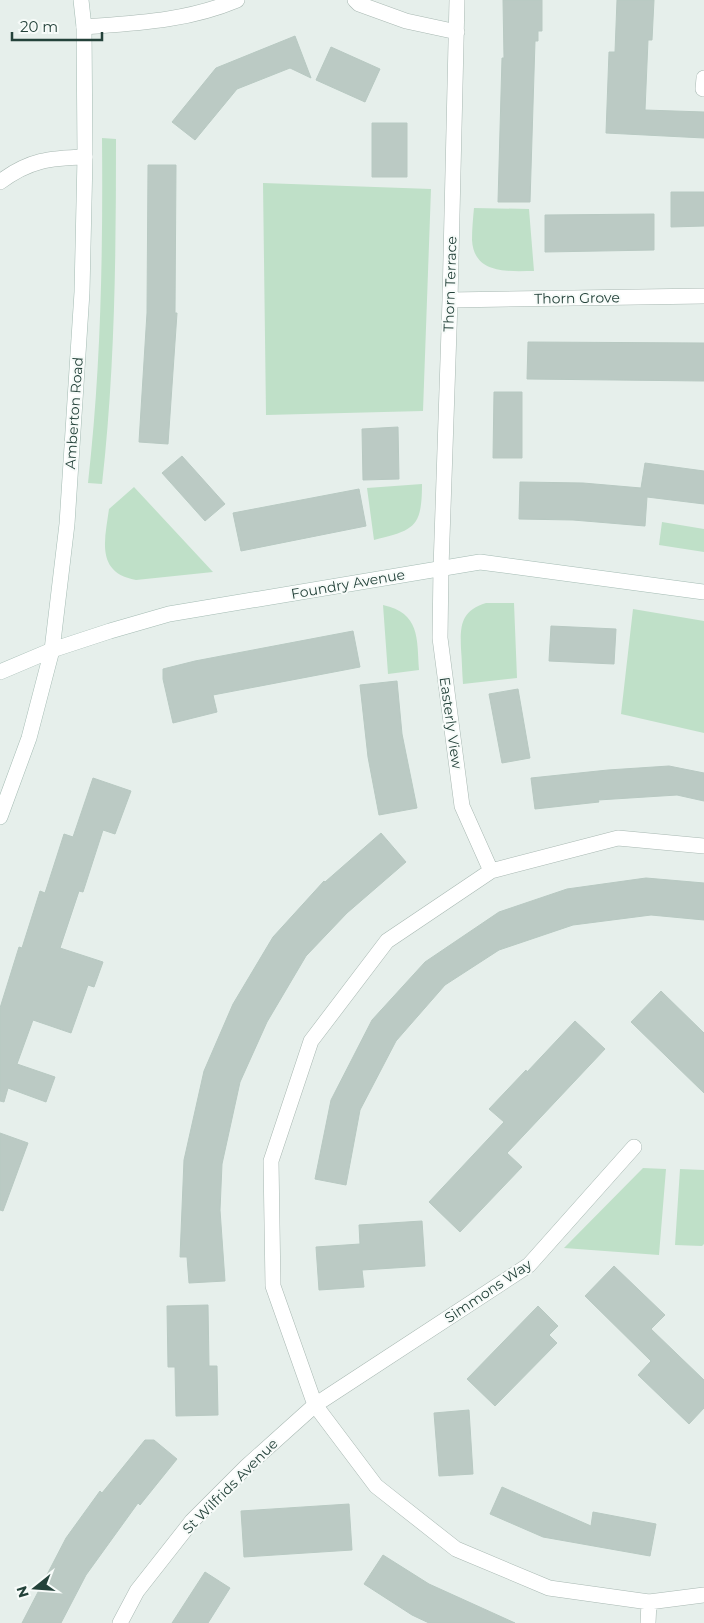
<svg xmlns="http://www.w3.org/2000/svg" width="704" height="1623" viewBox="0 0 704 1623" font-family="Montserrat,sans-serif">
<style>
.green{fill:#bfe0c8}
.building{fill:#bbcac4;stroke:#b8c9c2}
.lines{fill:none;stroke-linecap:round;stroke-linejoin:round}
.street-casing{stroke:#a8b8b2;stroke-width:16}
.secondary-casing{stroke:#a4bbb3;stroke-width:16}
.street{stroke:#fff;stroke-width:15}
.secondary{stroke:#fff;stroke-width:15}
.labels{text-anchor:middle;stroke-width:4;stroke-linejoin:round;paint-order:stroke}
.street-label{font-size:14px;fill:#24423a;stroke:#f7fbf9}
</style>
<rect width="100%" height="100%" fill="#e6efeb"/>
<path class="green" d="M 102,138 L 116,139 C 116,254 115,370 102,484 L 88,483 C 101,369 103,253 102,138 Z
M 263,183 L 431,189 L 423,411 L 266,415 Z
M 474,208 L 529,209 L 534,271 C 509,271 474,275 472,240 C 472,229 473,218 474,208 Z
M 422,484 C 422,528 414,530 374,540 L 367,488 Z
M 134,487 L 213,572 L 136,580 C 95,573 105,539 109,509 Z
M 662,522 L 704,529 L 704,552 L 659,545 Z
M 486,603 L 514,603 L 517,678 L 463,684 C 462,672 462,660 461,649 C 460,625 461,611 486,603 Z
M 383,605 C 420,613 417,638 419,670 L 388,674 Z
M 633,609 L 704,621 L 704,733 L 621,714 Z
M 643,1168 L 666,1169 L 659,1255 L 564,1248 Z
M 680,1169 L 704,1170 L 704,1244 L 702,1246 L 675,1245 Z"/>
<path class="building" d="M 503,0 L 542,0 L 542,31 L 538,31 L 538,41 L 535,41 L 530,202 L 498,202 L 502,58 L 504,58 Z
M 617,0 L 654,0 L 652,40 L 648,40 L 645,110 L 704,112 L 704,138 L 606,133 L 609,52 L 615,52 Z
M 295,36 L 311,78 L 290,68 L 237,89 L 195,140 L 172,122 L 216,68 Z
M 331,47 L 380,69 L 365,102 L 316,80 Z
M 372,123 L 407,123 L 407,177 L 372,177 Z
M 148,165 L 176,165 L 175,313 L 177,313 L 168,444 L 139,442 L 147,313 Z
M 671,192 L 704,192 L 704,226 L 671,227 Z
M 654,214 L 654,250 L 545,252 L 545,215 Z
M 528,342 L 704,343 L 704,381 L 527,379 Z
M 494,392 L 522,392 L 522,458 L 493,458 Z
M 398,427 L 399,479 L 363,480 L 362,429 Z
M 182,456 L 225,504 L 205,521 L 162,473 Z
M 645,463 L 704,471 L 704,504 L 647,497 L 645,526 L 573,520 L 519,519 L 520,482 L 583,483 L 641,488 Z
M 359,489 L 366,526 L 241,551 L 233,513 Z
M 551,626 L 616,629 L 614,664 L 549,661 Z
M 353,631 L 360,667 L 213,695 L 217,712 L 173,723 L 163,679 L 163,669 L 195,661 Z
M 397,681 L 402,734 L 417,808 L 379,815 L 368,757 L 360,685 Z
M 518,689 L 530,758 L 502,763 L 489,694 Z
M 669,766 L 704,773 L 704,801 L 677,795 L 598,800 L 599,802 L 535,809 L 531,778 L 608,770 Z
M 93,778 L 131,791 L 115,834 L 103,830 L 83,892 L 79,891 L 60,948 L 103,962 L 94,987 L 88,985 L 71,1033 L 33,1020 L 17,1064 L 55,1077 L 46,1102 L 8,1088 L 4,1102 L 0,1101 L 0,1008 L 19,947 L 22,948 L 40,891 L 45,893 L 64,834 L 73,837 Z
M 381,833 L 406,862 L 347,913 L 306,956 L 267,1022 L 240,1082 L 222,1164 L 220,1210 L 225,1281 L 189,1283 L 187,1257 L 180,1257 L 184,1160 L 204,1071 L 233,1004 L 273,937 L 324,881 L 325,882 Z
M 646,878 L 704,883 L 704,920 L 651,915 L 573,925 L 499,950 L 445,985 L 396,1041 L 360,1110 L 346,1185 L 315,1179 L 331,1100 L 372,1020 L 425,962 L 499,912 L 567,889 Z
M 661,991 L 704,1033 L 704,1093 L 631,1022 Z
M 575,1021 L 605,1049 L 507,1153 L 522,1167 L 460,1232 L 429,1202 L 504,1122 L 489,1109 L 526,1070 L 527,1072 Z
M 0,1133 L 28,1143 L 3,1211 L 0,1210 Z
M 422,1221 L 425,1266 L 362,1270 L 364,1287 L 319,1290 L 316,1247 L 360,1244 L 359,1225 Z
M 614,1266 L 665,1315 L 651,1329 L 704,1380 L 704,1408 L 689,1424 L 638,1375 L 651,1361 L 585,1296 Z
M 208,1305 L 209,1366 L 217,1366 L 218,1415 L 176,1416 L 175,1367 L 168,1367 L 167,1306 Z
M 538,1306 L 558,1326 L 549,1335 L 557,1343 L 495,1406 L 467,1379 Z
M 469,1410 L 473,1474 L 439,1476 L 434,1413 Z
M 145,1440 L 154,1440 L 177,1459 L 140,1505 L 138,1503 L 86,1575 L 61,1623 L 22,1623 L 66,1538 L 100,1491 L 102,1493 Z
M 502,1487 L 591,1526 L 593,1512 L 656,1524 L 650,1556 L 543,1537 L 490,1514 Z
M 349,1504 L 352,1550 L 244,1557 L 241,1511 Z
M 383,1555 L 429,1584 L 515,1623 L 429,1623 L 412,1615 L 364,1584 Z
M 205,1572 L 230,1588 L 208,1623 L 172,1623 Z"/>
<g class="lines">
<g class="street-casing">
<path id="street" d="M 355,0 L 359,4 L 406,21 L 457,32
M 457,0 L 450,300 L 441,568 L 440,638 L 462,806 L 491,871
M 84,27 C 137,23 187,21 237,0
M 703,89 L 704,78
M 0,182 C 29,160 50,158 85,157
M 450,300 L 704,296
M 704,846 L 618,838 L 491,871 L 387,941 L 311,1041 L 271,1161 L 273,1286 L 315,1405 L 376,1486 L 456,1549 L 549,1588 L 649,1602 L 704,1595
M 120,1623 L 137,1591 L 192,1521 L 247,1466 L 315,1405 L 529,1265 L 634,1147
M 648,1623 L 649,1602"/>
</g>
<g class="secondary-casing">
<path id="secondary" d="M 0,672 L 52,650 L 110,631 L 169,614 L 480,562 L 704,592
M 0,817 L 29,738 L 52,650 L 67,524 L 82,292 L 85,157 L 84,27 L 81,0"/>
</g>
<use href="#street" class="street"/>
<use href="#secondary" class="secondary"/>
</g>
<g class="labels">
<g class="street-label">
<text transform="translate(450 284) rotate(-88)" y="5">Thorn Terrace</text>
<text transform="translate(577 298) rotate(-1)" y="5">Thorn Grove</text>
<text transform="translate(74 413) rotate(-86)" y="5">Amberton Road</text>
<text transform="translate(348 584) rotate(-10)" y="5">Foundry Avenue</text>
<text transform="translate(451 723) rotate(82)" y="5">Easterly View</text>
<text transform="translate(488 1291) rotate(-34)" y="5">Simmons Way</text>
<text transform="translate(230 1486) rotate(-45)" y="5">St Wilfrids Avenue</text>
</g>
</g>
<g transform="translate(35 1588) rotate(253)" stroke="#f7fbf9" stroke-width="4" paint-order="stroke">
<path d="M0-4L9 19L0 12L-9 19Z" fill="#24423a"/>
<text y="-8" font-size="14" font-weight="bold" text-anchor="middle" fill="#24423a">N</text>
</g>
<path d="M12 32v8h90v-8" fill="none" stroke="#24423a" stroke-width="2.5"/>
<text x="20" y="32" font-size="15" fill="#24423a" stroke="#f7fbf9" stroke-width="4" paint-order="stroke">20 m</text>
</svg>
